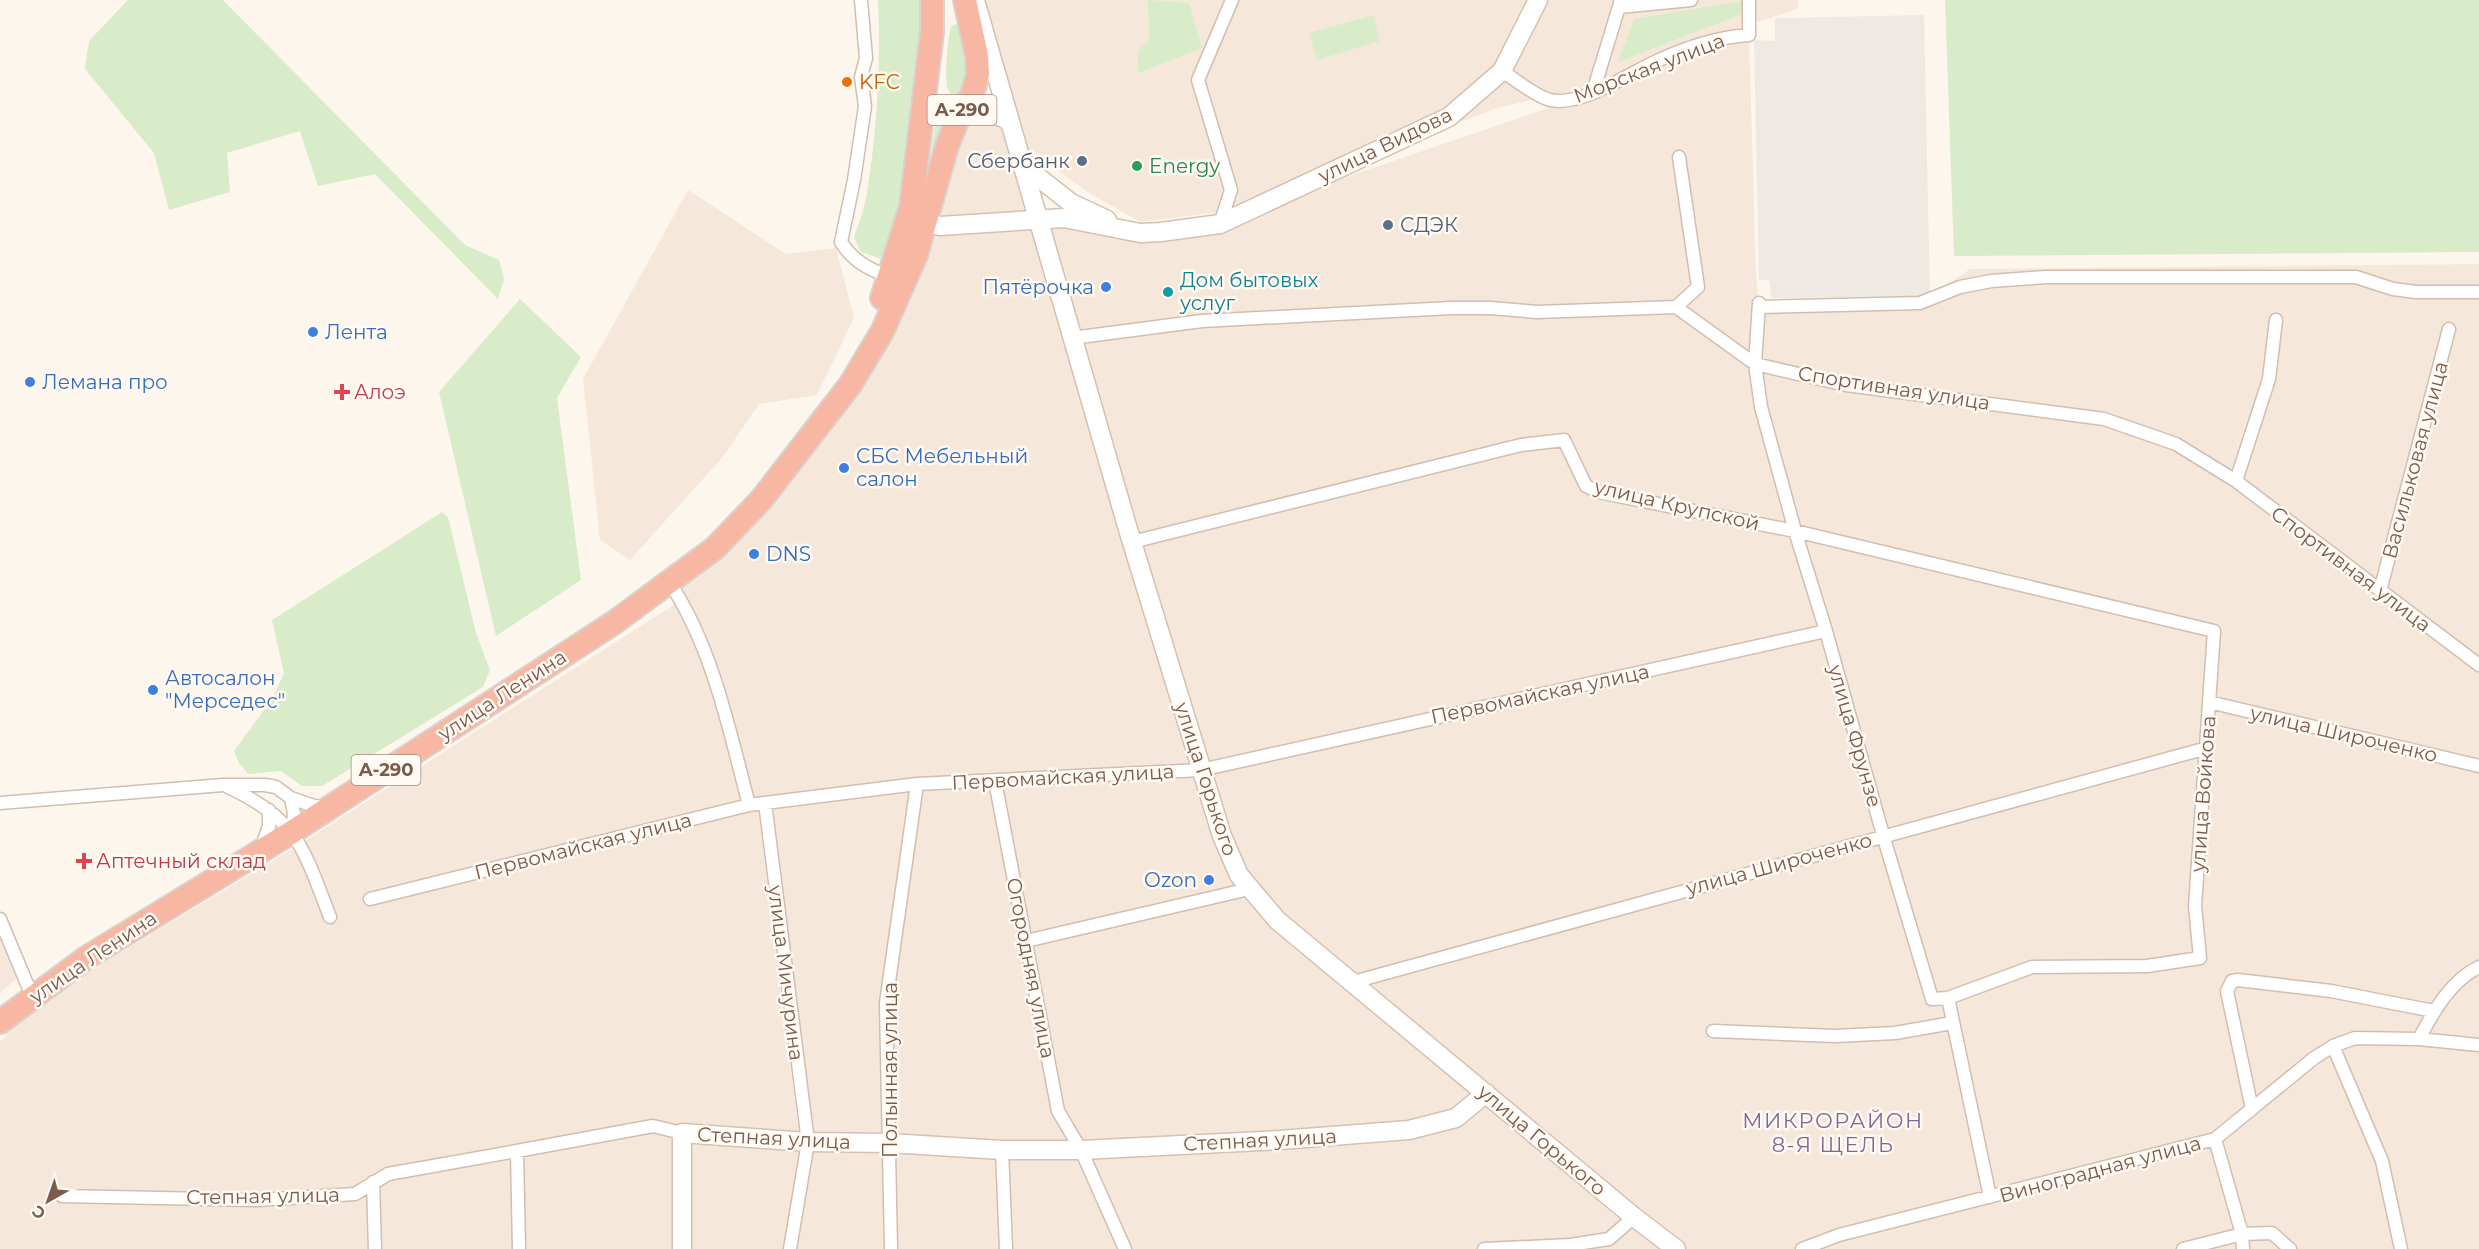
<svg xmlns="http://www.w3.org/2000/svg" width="2479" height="1249" viewBox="0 0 2479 1249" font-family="Montserrat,sans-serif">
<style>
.residential{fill:#f5e8da}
.industrial{fill:#efe9e4}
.green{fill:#d8ecc9}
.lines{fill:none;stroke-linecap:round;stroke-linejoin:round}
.street-casing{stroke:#d1beb0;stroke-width:15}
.secondary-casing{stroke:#d6c0b0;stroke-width:21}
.highway-casing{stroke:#dad1cd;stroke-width:26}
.street{stroke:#fff;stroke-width:12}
.secondary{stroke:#fff;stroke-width:18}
.highway{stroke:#f7b7a3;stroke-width:22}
.food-dot{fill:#e8710a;stroke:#fffaf3;stroke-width:2}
.service-dot{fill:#5c6f8a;stroke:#fffaf3;stroke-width:2}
.leisure-dot{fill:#2e9e5b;stroke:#fffaf3;stroke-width:2}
.shop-dot{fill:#3f7fe0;stroke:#fffaf3;stroke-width:2}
.culture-dot{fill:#0f9aa8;stroke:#fffaf3;stroke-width:2}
.health-dot{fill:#e0444e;stroke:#fffaf3;stroke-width:2}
.labels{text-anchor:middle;stroke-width:5;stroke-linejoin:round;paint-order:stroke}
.shield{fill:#fffaf3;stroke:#a28b7f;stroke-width:1.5}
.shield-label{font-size:18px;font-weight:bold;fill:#7a5c4d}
.street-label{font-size:20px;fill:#7a5c4d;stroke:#fffaf3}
.food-label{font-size:20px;fill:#c56008;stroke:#fffaf3;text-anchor:start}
.service-label{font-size:20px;fill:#4e5e75;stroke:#fffaf3;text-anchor:end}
.leisure-label{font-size:20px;fill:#27864d;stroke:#fffaf3;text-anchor:start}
.culture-label{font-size:20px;fill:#0d838f;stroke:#fffaf3;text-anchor:start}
.shop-label{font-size:20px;fill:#366cbe;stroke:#fffaf3;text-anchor:start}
.health-label{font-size:20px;fill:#be3a42;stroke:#fffaf3;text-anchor:start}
.neighbourhood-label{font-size:21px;letter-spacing:1.5px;fill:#846695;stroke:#fffaf3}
</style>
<rect width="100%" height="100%" fill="#fdf6ec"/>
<path class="residential" d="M 983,0 L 1798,0 L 1798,9 L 1722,33 L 1574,90 L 1497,108 L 1262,199 L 1219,212 L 1140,222 L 1088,192 L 1025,147 Z
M 1749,35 L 1756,277 L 1759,302 L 1926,299 L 1970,269 L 2479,264 L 2479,1249 L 682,1249 L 682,1133 L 807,1142 L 765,804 L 749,805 L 722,707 L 670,583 L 715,548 L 850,385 L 966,119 L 991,118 L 997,122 L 1009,139 L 1038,220 L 1161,232 L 1270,203 L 1566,102 L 1657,65 Z
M 688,190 L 786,254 L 836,248 L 854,318 L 817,395 L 759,404 L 722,458 L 630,560 L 600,540 L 583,379 Z
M 677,603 L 698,649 L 747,812 L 758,810 L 799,1135 L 676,1125 L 675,1249 L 0,1249 L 0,1042 L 20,1020 L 100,965 L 281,856 Z
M 0,933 L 19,977 L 0,993 Z"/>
<path class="industrial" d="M 1924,15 L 1930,296 L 1772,298 L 1769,280 L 1759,280 L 1754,40 L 1775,41 L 1775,18 Z"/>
<path class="green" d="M 128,0 L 223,0 L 465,245 L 499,260 L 504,279 L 498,299 L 375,174 L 318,186 L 300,131 L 227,153 L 230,192 L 169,210 L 154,153 L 85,69 L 89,41 Z
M 878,0 L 921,0 L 919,59 L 901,211 L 885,260 L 861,252 L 854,237 C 859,222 865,207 867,193 C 877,130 881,64 878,0 Z
M 1148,0 L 1189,3 L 1202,48 L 1138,73 L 1138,51 L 1149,40 Z
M 1945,0 L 2479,0 L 2479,252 L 1954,256 Z
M 1742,1 L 1742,14 L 1618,62 L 1634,19 Z
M 1374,15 L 1379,41 L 1317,60 L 1309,33 Z
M 960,23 L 970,63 L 963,96 L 956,98 C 951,95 949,93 947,87 C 945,80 947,32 952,26 C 955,24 956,24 960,23 Z
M 938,105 L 947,119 L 929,167 Z
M 520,299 L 581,357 L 557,398 L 581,580 L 496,636 L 439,392 Z
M 442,512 L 448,517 L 476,633 L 490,670 L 483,687 L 322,786 L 302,786 L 281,771 L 248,774 L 239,763 L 234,751 L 272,699 L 284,673 L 272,620 Z"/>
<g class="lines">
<g class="street-casing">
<path id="street" d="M 861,0 L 866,58 L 861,77 L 865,106 L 854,180 L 841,242 C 852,260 871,271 890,276
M 1619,7 L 1691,0
M 1502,71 C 1514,79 1537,97 1550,100 C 1581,107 1628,74 1657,61 C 1685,48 1719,37 1749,35 L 1749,0
M 1593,92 L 1621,0
M 1220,224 L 1231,190 L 1198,80 L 1232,0
M 1676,307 L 1698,287 L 1679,157
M 1759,307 L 1920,303 L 1960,287 L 1991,281 L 2046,277 L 2356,277 L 2393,289 L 2416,292 L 2479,292
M 1072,338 L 1202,321 L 1451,308 L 1491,308 L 1537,312 L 1676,307 L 1755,364 L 1846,385 L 2104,419 L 2176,444 L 2236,481 L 2479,665
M 2236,481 L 2269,379 L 2276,320
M 1132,542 L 1521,445 L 1564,440 L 1586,486 L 1598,492 L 1795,531 L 2214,631 L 2195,906 L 2200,958 L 2147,966 L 2032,967 L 1948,998 L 1932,999 L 1883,835 L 1826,631 L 1795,531 L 1761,407 L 1755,364 L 1759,303
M 670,583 C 713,649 729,729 749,805
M 2380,591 L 2449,329
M 2209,702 L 2479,766
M 995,781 L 1058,1111 L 1081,1150 L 1125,1249
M 228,787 C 298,819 304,850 330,917
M 291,798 L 314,806 L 326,807
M 0,803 L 223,785 L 265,785 L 276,787 L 291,798 L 294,814 L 292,832
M 765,803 L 808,1142 L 790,1249
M 261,849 L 269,826 L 269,810
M 370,899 L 749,805 L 917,784 L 1201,770 L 1826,631
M 0,919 L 32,996
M 1026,941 L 1249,889
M 1353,982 L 2207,748
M 1948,998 L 1990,1197
M 1713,1031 L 1835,1036 L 1895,1033 L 1952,1023
M 2419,1039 C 2433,1012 2451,980 2479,967
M 2333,1046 L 2382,1161 L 2401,1249
M 2252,1109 L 2227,991 L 2232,981 L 2238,980 L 2331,991 L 2434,1011
M 2215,1139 L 2242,1234 L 2243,1249
M 1002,1150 L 1006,1249
M 517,1151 L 519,1249
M 373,1182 L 375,1249
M 62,1196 L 258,1200 L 355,1194 L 388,1174 L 517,1151 L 653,1126 L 682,1133
M 891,1249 L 886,1003 L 917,784
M 1484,1249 L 1570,1245 L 1609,1239 L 1634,1217
M 1802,1249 L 1839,1235 L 2215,1139 L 2314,1058 L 2333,1046 L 2355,1038 L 2419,1039 L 2479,1045
M 2183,1249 L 2242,1234 L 2272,1233 L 2290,1249"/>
</g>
<g class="secondary-casing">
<path id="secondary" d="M 976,4 L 1127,526 L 1222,836 L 1239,875 L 1277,920 L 1634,1217 L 1676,1249
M 959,116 C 981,105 988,110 1009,121
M 1020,158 L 1038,177 L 1071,203 L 1107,220
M 919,211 L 932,224 L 940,226 L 1064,218 L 1140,233 L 1161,232 L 1220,224 L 1449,117 L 1502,71 L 1538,0
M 682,1249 L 682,1133 L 808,1142 L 889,1143 L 1002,1150 L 1081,1150 L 1280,1140 L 1409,1130 L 1456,1118 L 1486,1093"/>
</g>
<g class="highway-casing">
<path id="highway" d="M 882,298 L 911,207 L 932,32 L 932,0
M 0,1022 L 86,958 L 292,832 L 615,622 L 715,548 L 761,500 L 850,385 L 882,332 L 916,255 L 947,146 L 959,116 L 972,95 L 978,74 L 977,56 L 965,0"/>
</g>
<use href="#street" class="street"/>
<use href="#secondary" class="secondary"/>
<use href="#highway" class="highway"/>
</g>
<circle class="food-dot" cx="847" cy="82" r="6"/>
<g class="service-dot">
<circle cx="1082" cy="161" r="6"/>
<circle cx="1388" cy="225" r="6"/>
</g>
<circle class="leisure-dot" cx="1137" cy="166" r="6"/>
<g class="shop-dot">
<circle cx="1106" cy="287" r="6"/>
<circle cx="313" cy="332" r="6"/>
<circle cx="30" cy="382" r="6"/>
<circle cx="844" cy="468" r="6"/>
<circle cx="754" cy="554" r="6"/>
<circle cx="153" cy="690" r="6"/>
<circle cx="1209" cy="880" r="6"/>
</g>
<circle class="culture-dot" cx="1168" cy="292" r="6"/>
<g class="health-dot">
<path d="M339 383h6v6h6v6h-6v6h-6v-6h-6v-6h6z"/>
<path d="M81 852h6v6h6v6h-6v6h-6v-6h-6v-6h6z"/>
</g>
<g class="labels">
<g class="shield">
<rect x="927.5" y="95" width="69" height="30" rx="4.5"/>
<rect x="351.5" y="755" width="69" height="30" rx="4.5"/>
</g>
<g class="shield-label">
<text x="962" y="116">А-290</text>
<text x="386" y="776">А-290</text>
</g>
<g class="street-label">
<text transform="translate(1649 68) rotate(-21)" y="7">Морская улица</text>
<text transform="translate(1385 145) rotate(-26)" y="7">улица Видова</text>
<text transform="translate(1894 388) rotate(9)" y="7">Спортивная улица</text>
<text transform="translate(2415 460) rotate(-75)" y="7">Васильковая улица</text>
<text transform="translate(1677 505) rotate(13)" y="7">улица Крупской</text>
<text transform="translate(2351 569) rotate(37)" y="7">Спортивная улица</text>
<text transform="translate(1540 694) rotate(-12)" y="7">Первомайская улица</text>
<text transform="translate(502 695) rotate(-33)" y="7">улица Ленина</text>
<text transform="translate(2344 734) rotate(13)" y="7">улица Широченко</text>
<text transform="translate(1855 736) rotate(74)" y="7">улица Фрунзе</text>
<text transform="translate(1063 777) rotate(-3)" y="7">Первомайская улица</text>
<text transform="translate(1206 779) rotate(72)" y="7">улица Горького</text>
<text transform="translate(2203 794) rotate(-86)" y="7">улица Войкова</text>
<text transform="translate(583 846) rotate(-14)" y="7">Первомайская улица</text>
<text transform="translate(1779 864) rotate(-15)" y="7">улица Широченко</text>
<text transform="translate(93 957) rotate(-34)" y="7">улица Ленина</text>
<text transform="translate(1031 968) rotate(79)" y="7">Огородняя улица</text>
<text transform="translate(786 973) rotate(83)" y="7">улица Мичурина</text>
<text transform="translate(890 1070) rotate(-90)" y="7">Полынная улица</text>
<text transform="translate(774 1138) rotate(3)" y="7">Степная улица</text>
<text transform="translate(1260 1140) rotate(-3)" y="7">Степная улица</text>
<text transform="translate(1542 1140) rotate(40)" y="7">улица Горького</text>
<text transform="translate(2100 1169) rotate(-15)" y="7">Виноградная улица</text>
<text transform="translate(263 1196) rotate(-1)" y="7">Степная улица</text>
</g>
<g class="food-label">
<text x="859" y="89">KFC</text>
</g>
<g class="service-label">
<text x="1070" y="168">Сбербанк</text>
<text x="1400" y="232" text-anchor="start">СДЭК</text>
</g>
<g class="leisure-label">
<text x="1149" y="173">Energy</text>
</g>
<g class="culture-label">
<text x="1180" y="287">Дом бытовых<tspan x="1180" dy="23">услуг</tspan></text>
</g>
<g class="shop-label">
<text x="1094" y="294" text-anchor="end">Пятёрочка</text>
<text x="325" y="339">Лента</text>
<text x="42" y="389">Лемана про</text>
<text x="856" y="463">СБС Мебельный<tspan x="856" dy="23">салон</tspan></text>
<text x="766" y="561">DNS</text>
<text x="165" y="685">Автосалон<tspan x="165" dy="23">"Мерседес"</tspan></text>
<text x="1197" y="887" text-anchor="end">Ozon</text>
</g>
<g class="health-label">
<text x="354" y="399">Алоэ</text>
<text x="96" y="868">Аптечный склад</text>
</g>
<g class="neighbourhood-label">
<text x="1833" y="1128">МИКРОРАЙОН<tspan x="1833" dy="24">8-Я ЩЕЛЬ</tspan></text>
</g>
</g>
<g transform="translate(48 1201) rotate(220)" stroke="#fffaf3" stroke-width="4.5" paint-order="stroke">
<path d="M0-4.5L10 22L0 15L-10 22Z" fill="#7a5c4d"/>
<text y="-9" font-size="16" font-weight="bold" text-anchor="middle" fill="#7a5c4d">С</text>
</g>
</svg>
